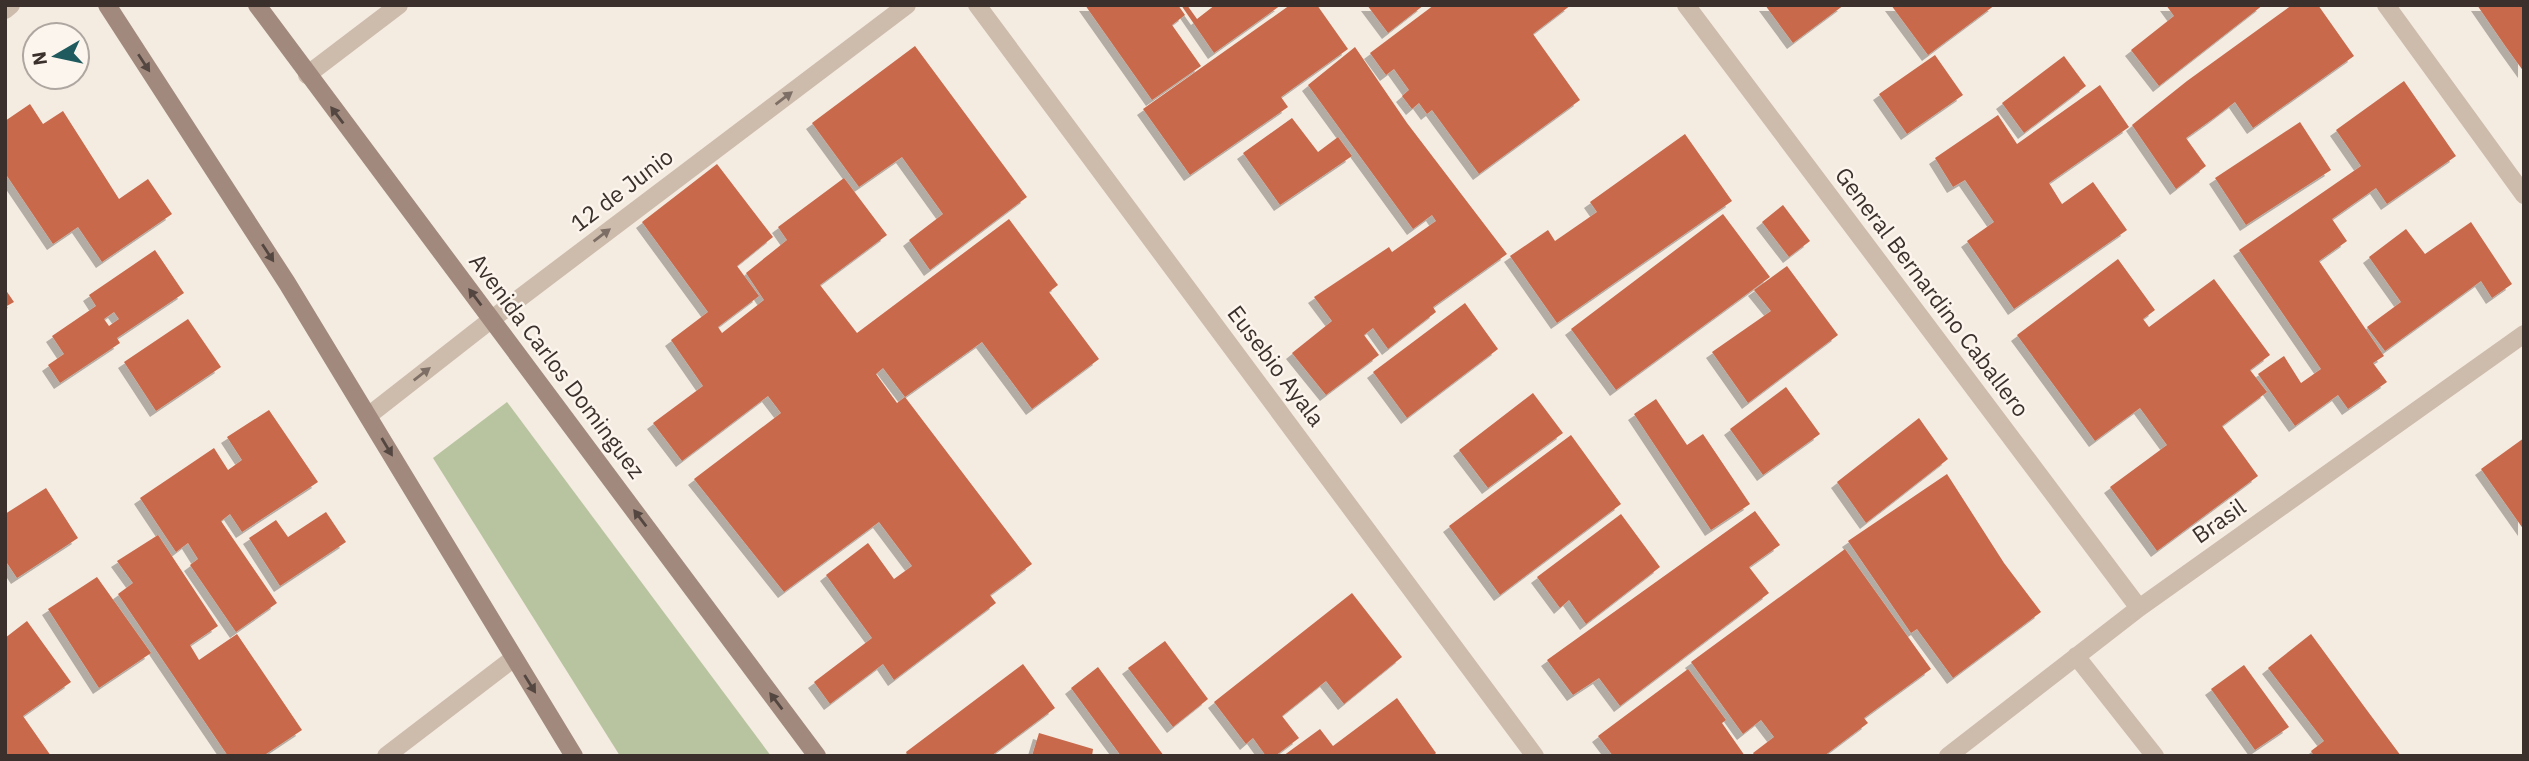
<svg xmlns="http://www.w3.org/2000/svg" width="2529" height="761" viewBox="0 0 2529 761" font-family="'IBM Plex Sans',sans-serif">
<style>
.green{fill:#b8c4a0}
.building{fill:#c8694b;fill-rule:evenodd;filter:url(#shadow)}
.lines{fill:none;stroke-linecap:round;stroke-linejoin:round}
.street{stroke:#cdbbac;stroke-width:18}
.secondary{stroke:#a18a7d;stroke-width:18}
.oneway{fill:#544640}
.oneway2{fill:#7d6f65}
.labels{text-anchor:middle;stroke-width:5;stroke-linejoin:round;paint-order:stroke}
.street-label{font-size:23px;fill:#3b302b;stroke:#fbf5ee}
</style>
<defs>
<filter id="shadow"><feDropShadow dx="-6" dy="6" stdDeviation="0" flood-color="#0004"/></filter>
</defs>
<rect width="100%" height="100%" fill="#f4ebe1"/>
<path class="green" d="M 507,402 L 771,756 L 620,756 L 433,458 Z"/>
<path class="building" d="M 1085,5 L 1178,5 L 1185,15 L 1172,25 L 1201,66 L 1152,100 Z
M 1181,5 L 1187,5 L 1197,19 L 1215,5 L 1281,5 L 1214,53 Z
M 1290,5 L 1317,5 L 1348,49 L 1281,97 L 1288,107 L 1190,175 L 1143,109 Z
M 1367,5 L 1424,5 L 1388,33 Z
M 1434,5 L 1571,5 L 1533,34 L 1580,100 L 1479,174 L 1432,110 L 1427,114 L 1419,103 L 1412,109 L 1402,96 L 1409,90 L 1394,69 L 1386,75 L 1370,53 Z
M 1765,5 L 1844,5 L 1793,43 Z
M 1891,5 L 1995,5 L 1928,55 Z
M 2166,5 L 2263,5 L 2159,86 L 2131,50 L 2174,16 Z
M 2292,5 L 2318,5 L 2354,56 L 2253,128 L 2235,102 L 2214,118 L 2186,138 L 2206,166 L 2176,189 L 2132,125 L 2187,81 Z
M 2477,5 L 2524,5 L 2524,72 L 2506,47 Z
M 915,46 L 1027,197 L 930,270 L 909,240 L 943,214 L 902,157 L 859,187 L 812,123 Z
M 1355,47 L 1407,123 L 1507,254 L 1433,307 L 1436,312 L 1388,349 L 1373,328 L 1364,335 L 1379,355 L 1326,395 L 1292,353 L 1332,321 L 1314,297 L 1389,247 L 1392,252 L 1436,221 L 1432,215 L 1413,229 L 1308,85 Z
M 1935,55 L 1963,95 L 1907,134 L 1879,94 Z
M 2064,56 L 2086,86 L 2024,133 L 2002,103 Z
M 2404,81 L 2456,156 L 2387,204 L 2376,188 L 2332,219 L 2347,241 L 2319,261 L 2384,356 L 2373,363 L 2387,382 L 2348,409 L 2338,395 L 2295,426 L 2258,374 L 2284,356 L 2301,383 L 2321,369 L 2239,250 L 2361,166 L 2336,130 Z
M 2100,85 L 2129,127 L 2049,183 L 2062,204 L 2093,182 L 2127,230 L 2014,309 L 1967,241 L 1994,222 L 1965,180 L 1953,187 L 1935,158 L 1998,115 L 2017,144 Z
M 30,104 L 43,124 L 63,111 L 119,199 L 148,179 L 172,214 L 102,262 L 78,227 L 53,244 L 5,173 L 5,121 Z
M 1292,118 L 1318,152 L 1338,137 L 1352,156 L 1280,205 L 1243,153 Z
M 2300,122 L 2331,170 L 2246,225 L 2215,178 Z
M 1685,134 L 1732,201 L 1557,323 L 1510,256 L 1548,230 L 1555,241 L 1597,212 L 1590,202 Z
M 717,164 L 773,237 L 737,266 L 759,296 L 718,327 L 722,333 L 764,300 L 746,273 L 787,240 L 778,227 L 844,178 L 887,235 L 820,285 L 857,333 L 1009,219 L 1058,285 L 1049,292 L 1099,359 L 1032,409 L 982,342 L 905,397 L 1032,564 L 990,595 L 996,603 L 894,680 L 883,664 L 830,704 L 814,682 L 872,638 L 826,575 L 868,543 L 894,579 L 912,566 L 879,522 L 784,592 L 694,479 L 781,413 L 768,396 L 682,461 L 653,423 L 703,386 L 671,340 L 708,312 L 642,222 ZM 883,368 L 905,397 L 897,403 L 876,374 Z
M 1783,205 L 1810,241 L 1789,257 L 1762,222 Z
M 1723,214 L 1770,277 L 1616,390 L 1571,329 Z
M 2471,222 L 2512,284 L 2492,298 L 2481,281 L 2385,351 L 2367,327 L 2401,302 L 2369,257 L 2406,229 L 2425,254 Z
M 155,250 L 184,293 L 117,338 L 120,343 L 60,383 L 48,365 L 64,354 L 52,336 L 96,306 L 89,295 ZM 114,312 L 119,319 L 109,326 L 104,319 Z
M 2118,259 L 2155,310 L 2143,319 L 2149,327 L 2214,279 L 2270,355 L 2250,370 L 2267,392 L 2222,426 L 2258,476 L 2157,551 L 2110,487 L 2167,445 L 2140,408 L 2095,441 L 2017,335 Z
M 1787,266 L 1838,335 L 1748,403 L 1712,352 L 1771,311 L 1754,290 Z
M 5,289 L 14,302 L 5,307 Z
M 1465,303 L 1498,349 L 1407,418 L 1373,372 Z
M 188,319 L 221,367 L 156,411 L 124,362 Z
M 1786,387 L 1820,434 L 1763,475 L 1730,429 Z
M 1533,393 L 1563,433 L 1488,488 L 1459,450 Z
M 1656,399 L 1687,445 L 1703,434 L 1750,504 L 1711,530 L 1634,414 Z
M 269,410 L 318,482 L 242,532 L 230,514 L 221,521 L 277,603 L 236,632 L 190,565 L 198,559 L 188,543 L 176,552 L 140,498 L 214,448 L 228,470 L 242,460 L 227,437 Z
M 1919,418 L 1948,459 L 1866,523 L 1837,482 Z
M 1571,435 L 1621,504 L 1500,595 L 1449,526 Z
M 2524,438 L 2524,530 L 2481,469 Z
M 1947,474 L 2004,563 L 2041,612 L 1953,678 L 1917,629 L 1911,633 L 1848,541 Z
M 46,488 L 78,538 L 17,578 L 5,560 L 5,514 Z
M 1755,511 L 1780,545 L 1749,567 L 1769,593 L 1620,706 L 1599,678 L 1573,695 L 1547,660 Z
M 326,512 L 346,542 L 280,586 L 249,538 L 276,520 L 288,537 Z
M 1621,514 L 1660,567 L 1586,624 L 1569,600 L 1560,608 L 1537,577 Z
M 158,535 L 218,626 L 190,645 L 199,660 L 237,634 L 302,730 L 263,756 L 228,756 L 118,594 L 133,583 L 117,561 Z
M 1845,549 L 1931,669 L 1864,718 L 1868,723 L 1824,756 L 1755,756 L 1753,753 L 1774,737 L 1761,720 L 1743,734 L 1691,662 Z
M 97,577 L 151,653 L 99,688 L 48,609 Z
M 1352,593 L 1402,657 L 1344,704 L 1326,681 L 1282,716 L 1299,738 L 1275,756 L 1266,756 L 1253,738 L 1246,744 L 1214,702 Z
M 27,621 L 71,682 L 23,716 L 51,756 L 5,756 L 5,638 Z
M 2311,634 L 2366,709 L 2401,756 L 2314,756 L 2311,751 L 2324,741 L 2268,668 Z
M 1165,641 L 1208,699 L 1173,727 L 1128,668 Z
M 1023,664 L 1055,708 L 991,756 L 908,756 L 906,752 Z
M 2244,665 L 2289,727 L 2255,750 L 2211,689 Z
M 1098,667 L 1164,756 L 1121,756 L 1071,688 Z
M 1688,669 L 1726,720 L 1722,723 L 1745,756 L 1613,756 L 1598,736 Z
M 1397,698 L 1436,753 L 1433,756 L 1283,756 L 1320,729 L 1333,746 Z
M 1039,733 L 1093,749 L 1092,756 L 1032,756 Z"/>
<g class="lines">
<path class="street" d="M 977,5 L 1535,756
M 1686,5 L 2139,608
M 2386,5 L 2524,195
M 5,10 L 11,5
M 307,75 L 399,5
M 368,416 L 492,319 L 907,5
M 2076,656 L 2155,756
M 386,756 L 514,658
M 1948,756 L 2139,608 L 2524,334"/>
<path class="secondary" d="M 107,5 L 287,283 L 574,756
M 257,5 L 817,756"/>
</g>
<defs><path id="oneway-solid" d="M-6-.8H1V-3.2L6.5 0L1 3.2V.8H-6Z" transform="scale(1.75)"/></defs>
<g class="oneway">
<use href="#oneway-solid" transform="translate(144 63) rotate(57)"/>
<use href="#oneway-solid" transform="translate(337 115) rotate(-127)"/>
<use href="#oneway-solid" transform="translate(268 253) rotate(57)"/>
<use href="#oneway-solid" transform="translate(475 297) rotate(-127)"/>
<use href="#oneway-solid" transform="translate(387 447) rotate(59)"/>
<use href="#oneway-solid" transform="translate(640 518) rotate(-127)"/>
<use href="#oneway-solid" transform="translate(530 684) rotate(58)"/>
<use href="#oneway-solid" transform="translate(776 701) rotate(-127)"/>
</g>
<g class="oneway2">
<use href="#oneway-solid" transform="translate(784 98) rotate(-37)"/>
<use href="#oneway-solid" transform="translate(602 235) rotate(-37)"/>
<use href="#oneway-solid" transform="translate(422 374) rotate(-38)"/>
</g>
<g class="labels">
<g class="street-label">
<text transform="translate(622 190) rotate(-37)" y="8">12 de Junio</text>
<text transform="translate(1932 292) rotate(53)" y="8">General Bernardino Caballero</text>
<text transform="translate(557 366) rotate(53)" y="8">Avenida Carlos Dominguez</text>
<text transform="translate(1276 366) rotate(53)" y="8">Eusebio Ayala</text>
<text transform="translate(2219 521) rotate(-35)" y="8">Brasil</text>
</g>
</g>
<rect width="2529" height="761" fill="none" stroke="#3b302b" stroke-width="14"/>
<g transform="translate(56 56) rotate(261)"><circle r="33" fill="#fbf5ee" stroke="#aea6a0" stroke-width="2"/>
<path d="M0-5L12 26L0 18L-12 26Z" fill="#1f5a5e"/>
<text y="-10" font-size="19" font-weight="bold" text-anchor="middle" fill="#3b302b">N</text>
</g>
</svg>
